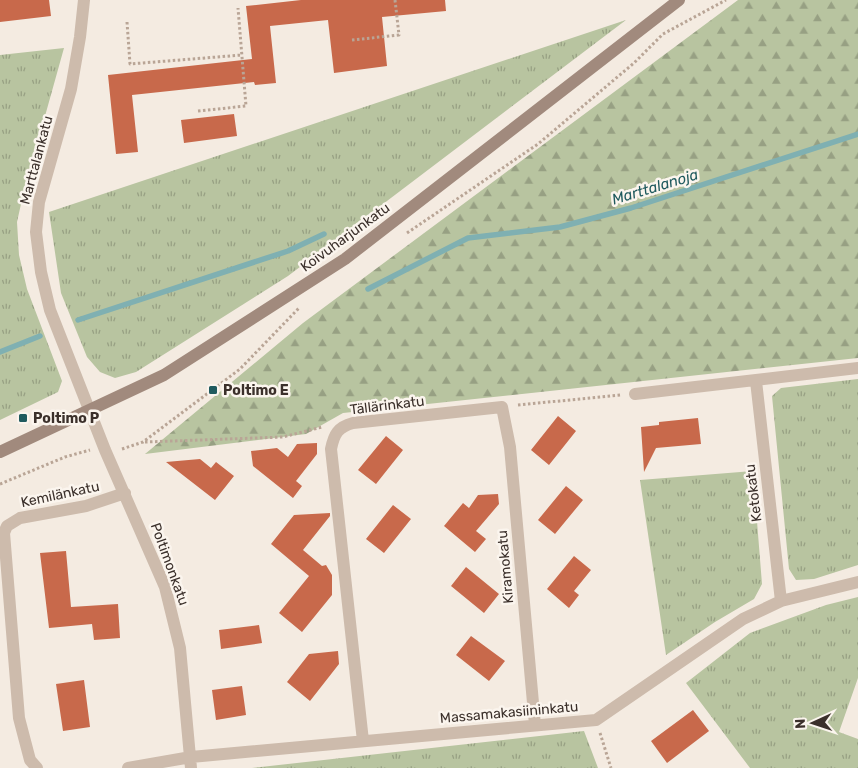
<svg xmlns="http://www.w3.org/2000/svg" width="858" height="768" viewBox="0 0 858 768" font-family="Rubik,sans-serif">
<style>
.grass{fill:url(#grass-tufts)}
.forest{fill:url(#forest-firs)}
.lines{fill:none;stroke-linecap:round;stroke-linejoin:round}
.stream{stroke:#7fb0b2;stroke-width:5.5}
.building{fill:#c8694b}
.path{stroke:#b9a596;stroke-width:3;stroke-dasharray:2.5 2.5;stroke-linecap:butt}
.street{stroke:#cdbbac;stroke-width:12}
.secondary{stroke:#a18a7d;stroke-width:12}
.poi-dot{fill:#1f5a5e;stroke:#fbf5ee;stroke-width:2}
.labels{text-anchor:middle;stroke-width:5;stroke-linejoin:round;paint-order:stroke}
.street-label{font-size:14px;fill:#3b302b;stroke:#fbf5ee}
.poi-label{font-size:14px;font-weight:bold;fill:#3b302b;stroke:#fbf5ee;text-anchor:start}
.water-label{font-size:15px;font-style:italic;fill:#1f5a5e;stroke:#fbf5ee}
</style>
<defs>
<pattern id="grass-tufts" width="24" height="20" patternUnits="userSpaceOnUse" patternTransform="scale(1.25)"><rect width="24" height="20" fill="#b8c4a0"/><path d="M3 7l-1-3M5 7V3M7 7l1-3M15 17l-1-3M17 17v-4M19 17l1-3" fill="none" stroke="#97a083"/></pattern>
<pattern id="forest-firs" width="22" height="20" patternUnits="userSpaceOnUse" patternTransform="scale(1.25)"><rect width="22" height="20" fill="#b8c4a0"/><path d="M5 1l3.5 6h-7zM16 11l3.5 6h-7z" fill="#97a083"/></pattern>
</defs>
<rect width="100%" height="100%" fill="#f4ebe1"/>
<path class="grass" d="M 626,20 L 288,276 L 136,372 L 115,378 L 100,372 L 87,357 L 61,293 L 49,212 Z
M 64,48 L 23,195 L 17,222 L 19,255 L 27,289 L 62,381 L 58,392 L 0,420 L 0,55 Z
M 858,379 L 858,565 L 814,579 L 796,580 L 789,569 L 772,396 L 781,388 Z
M 753,471 L 762,584 L 754,599 L 715,622 L 666,655 L 640,480 Z
M 858,597 L 858,678 L 839,732 L 858,739 L 858,768 L 750,768 L 686,683 L 750,633 L 826,605 Z
M 584,731 L 598,768 L 252,768 Z"/>
<path class="forest" d="M 738,0 L 858,0 L 858,358 L 343,413 L 306,434 L 145,454 L 303,323 Z"/>
<g class="lines">
<path class="stream" d="M 368,289 L 468,238 L 560,227 L 631,208 L 858,134
M 78,320 L 288,251 L 324,234
M 0,352 L 40,336"/>
</g>
<path class="building" d="M 0,0 L 49,0 L 51,16 L 0,22 Z
M 301,0 L 445,0 L 446,11 L 382,17 L 387,66 L 334,73 L 328,20 L 270,26 L 276,83 L 255,85 L 254,82 L 132,95 L 138,152 L 116,154 L 108,75 L 252,59 L 246,6 Z
M 234,114 L 237,136 L 184,143 L 181,120 Z
M 558,416 L 576,431 L 549,465 L 531,450 Z
M 698,418 L 701,444 L 656,448 L 644,472 L 641,427 L 659,425 L 659,422 Z
M 386,436 L 403,450 L 376,484 L 358,470 Z
M 317,443 L 317,454 L 296,481 L 302,486 L 293,498 L 253,466 L 251,451 L 277,448 L 288,457 L 297,444 Z
M 200,459 L 211,468 L 216,462 L 234,476 L 215,500 L 166,462 Z
M 566,486 L 583,500 L 555,534 L 538,520 Z
M 498,494 L 499,504 L 476,531 L 486,539 L 475,552 L 444,526 L 463,503 L 469,508 L 478,495 Z
M 393,505 L 411,519 L 384,553 L 366,539 Z
M 330,513 L 330,516 L 303,550 L 322,566 L 326,565 L 332,575 L 332,595 L 302,632 L 279,613 L 309,576 L 271,544 L 294,515 Z
M 66,551 L 71,607 L 118,604 L 120,638 L 94,640 L 92,624 L 49,628 L 40,553 Z
M 574,556 L 591,570 L 574,591 L 579,595 L 569,608 L 547,589 Z
M 466,567 L 499,594 L 484,613 L 451,586 Z
M 259,625 L 262,643 L 221,649 L 219,630 Z
M 471,636 L 505,661 L 489,681 L 456,655 Z
M 338,651 L 339,664 L 310,701 L 287,682 L 309,654 Z
M 84,680 L 90,727 L 63,731 L 56,684 Z
M 242,686 L 246,715 L 216,720 L 212,690 Z
M 693,710 L 709,731 L 667,763 L 651,741 Z"/>
<g class="lines">
<path class="path" d="M 127,22 L 130,64 L 242,55
M 352,40 L 399,35 L 395,0
M 198,111 L 246,106 L 238,8
M 407,233 L 538,144 L 634,63 L 663,34 L 726,0
M 518,405 L 621,395
M 145,442 L 283,437 L 322,427
M 122,449 L 143,442 L 240,369 L 299,308
M 0,484 L 65,457 L 90,450
M 600,733 L 611,768"/>
<path class="street" d="M 84,0 L 80,37 L 71,89 L 39,202 L 36,232 L 41,272 L 50,310 L 105,450 L 165,587 L 180,648 L 191,768
M 756,381 L 781,601
M 635,394 L 858,368
M 363,741 L 331,449 C 334,434 338,427 353,423 L 502,407 L 510,447 L 535,725
M 37,768 L 30,760 L 19,718 L 4,533 L 7,526 L 20,518 L 86,506 L 125,493
M 128,768 L 191,757 L 596,720 L 743,619 L 781,601 L 858,582"/>
<path class="secondary" d="M 0,452 L 164,375 L 345,259 L 679,0"/>
</g>
<g class="poi-dot">
<rect x="208" y="385" width="10" height="10" rx="2.5"/>
<rect x="18" y="413" width="10" height="10" rx="2.5"/>
</g>
<g class="labels">
<g class="street-label">
<text transform="translate(36 160) rotate(-75)" y="5">Marttalankatu</text>
<text transform="translate(345 237) rotate(-36)" y="5">Koivuharjunkatu</text>
<text transform="translate(387 405) rotate(-7)" y="5">Tällärinkatu</text>
<text transform="translate(753 493) rotate(-97)" y="5">Ketokatu</text>
<text transform="translate(60 494) rotate(-12)" y="5">Kemilänkatu</text>
<text transform="translate(170 564) rotate(70)" y="5">Poltimonkatu</text>
<text transform="translate(505 567) rotate(-95)" y="5">Kiramokatu</text>
<text transform="translate(509 712) rotate(-5)" y="5">Massamakasiininkatu</text>
</g>
<g class="poi-label">
<text x="223" y="395">Poltimo E</text>
<text x="33" y="423">Poltimo P</text>
</g>
<g class="water-label">
<text transform="translate(655 187) rotate(-17)" y="5">Marttalanoja</text>
</g>
</g>
<g transform="translate(813 723) rotate(267)" stroke="#fbf5ee" stroke-width="4" paint-order="stroke">
<path d="M0-4L9 19L0 12L-9 19Z" fill="#3b302b"/>
<text y="-8" font-size="14" font-weight="bold" text-anchor="middle" fill="#3b302b">N</text>
</g>
</svg>
